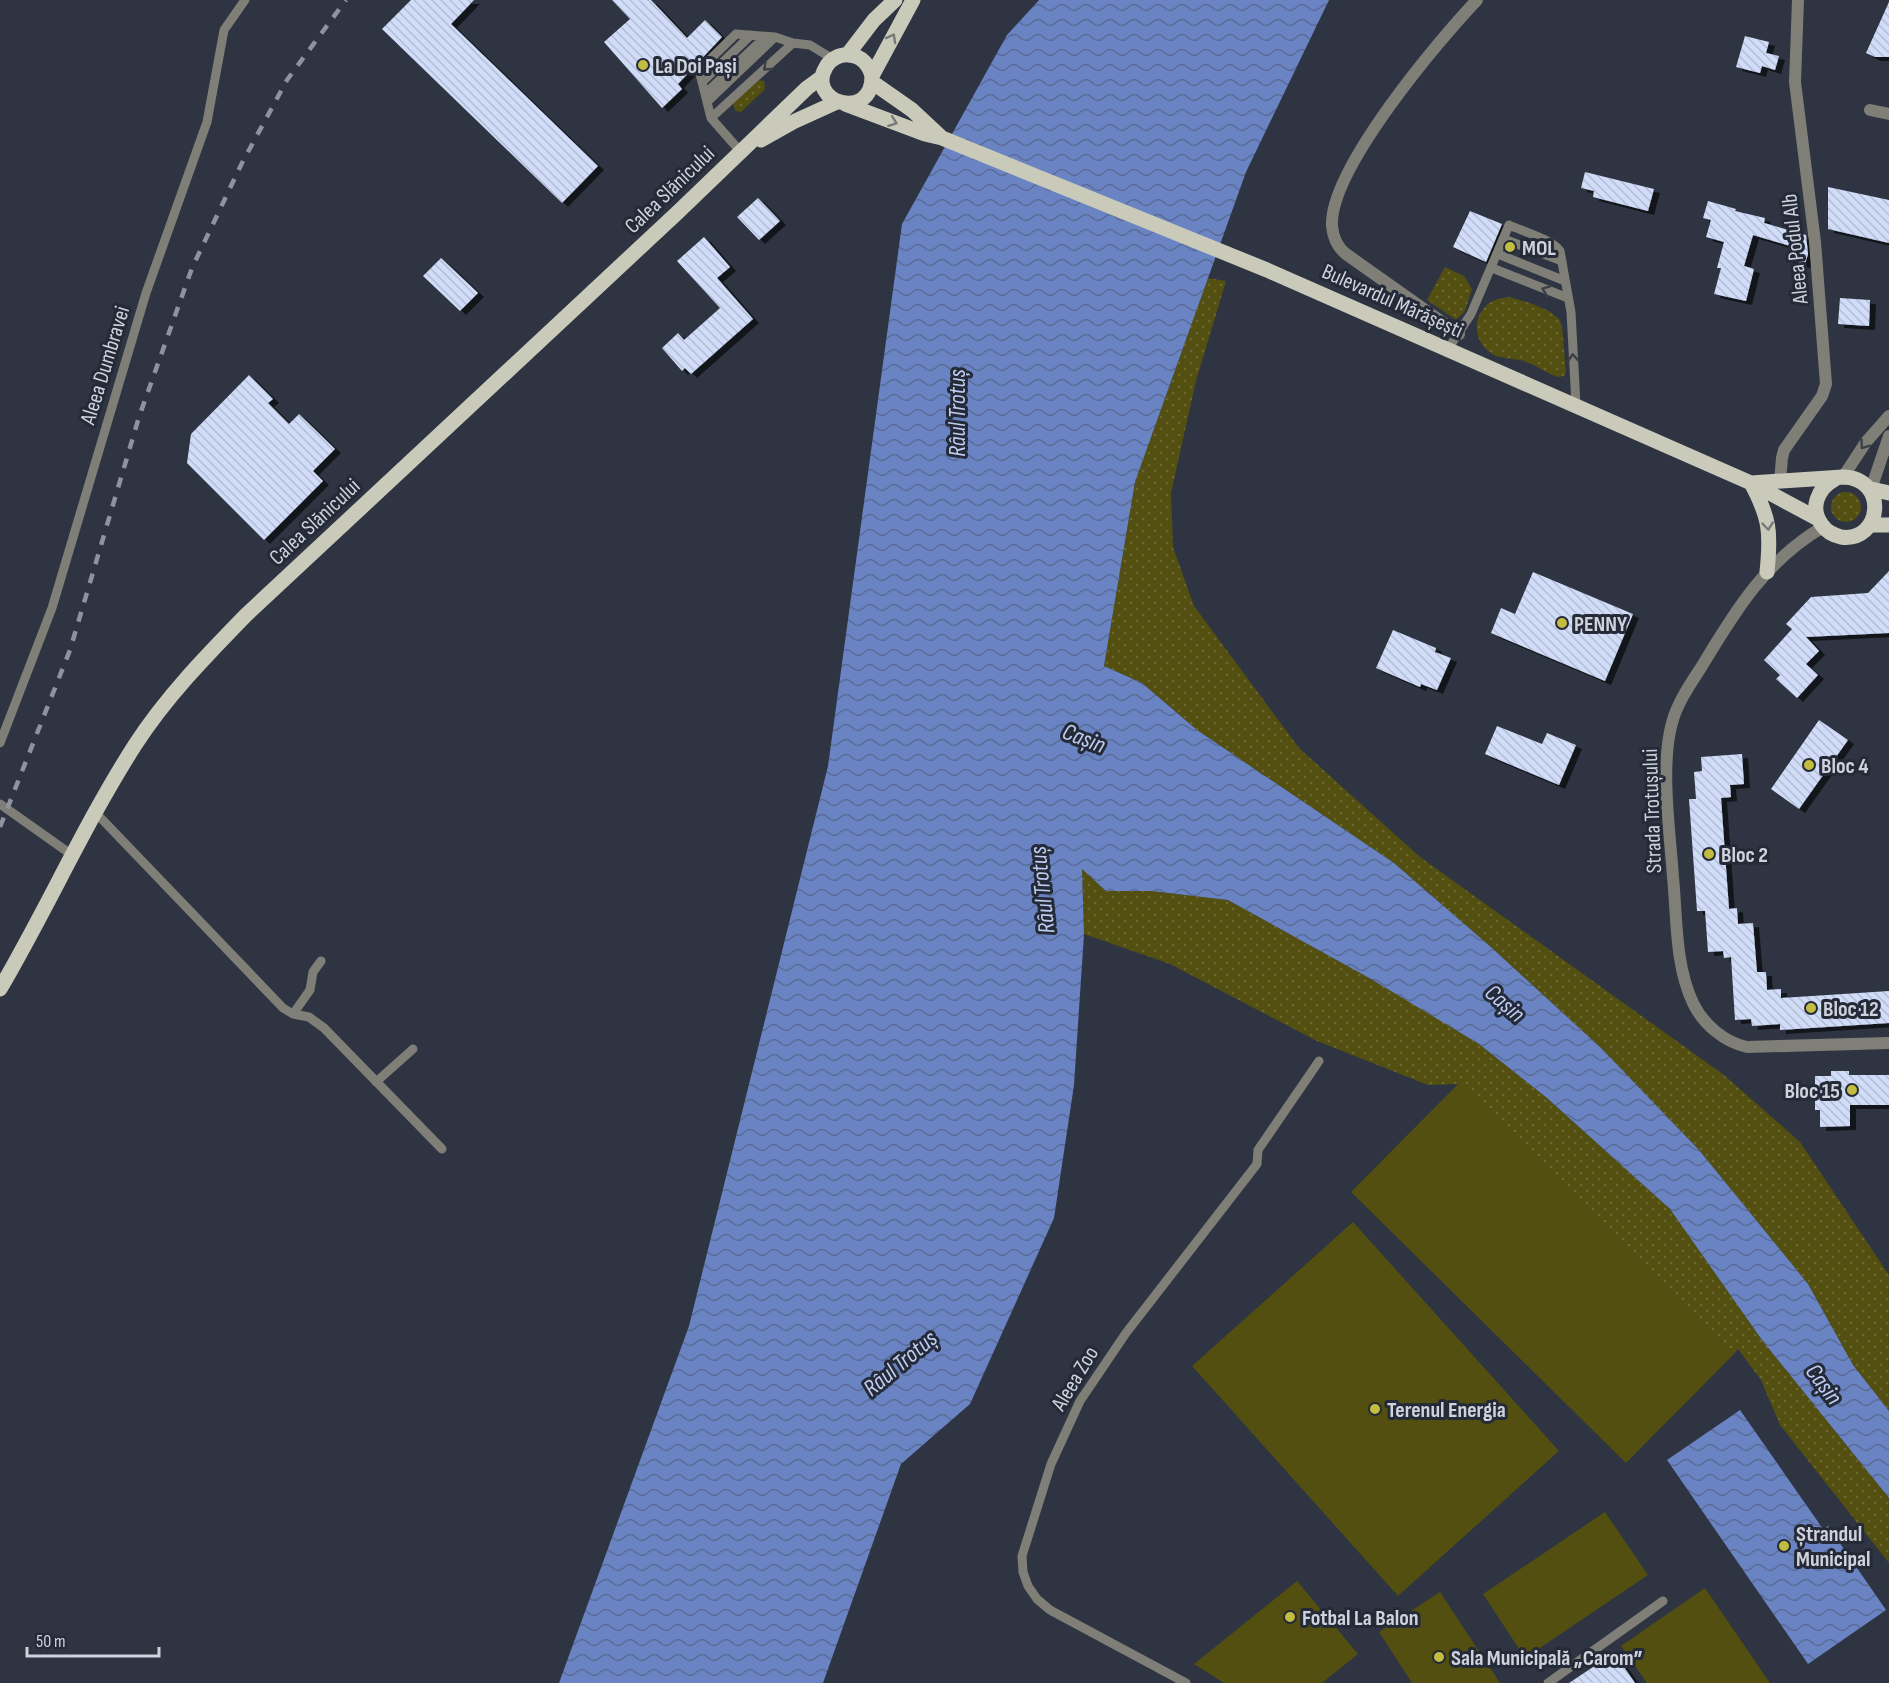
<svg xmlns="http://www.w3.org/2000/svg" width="1889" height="1683" viewBox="0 0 1889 1683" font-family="'Sofia Sans Condensed',sans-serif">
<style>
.green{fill:url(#green-dots)}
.pitch{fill:#524f10}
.water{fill:url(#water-waves)}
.building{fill:url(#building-back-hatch);filter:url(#shadow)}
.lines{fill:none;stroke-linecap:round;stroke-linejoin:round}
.lane{stroke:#7f7f77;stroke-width:9}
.street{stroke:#7f7f77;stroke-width:12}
.primary{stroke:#cacaba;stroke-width:15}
.rail{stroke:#8f939d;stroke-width:4.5;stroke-dasharray:10 10;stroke-linecap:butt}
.oneway{stroke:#777a78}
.oneway2{stroke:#3b3f47}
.poi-dot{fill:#c2bd3f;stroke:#242a37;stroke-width:2}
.labels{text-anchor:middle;stroke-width:6;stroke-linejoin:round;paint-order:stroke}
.poi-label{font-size:22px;font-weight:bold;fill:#cfd2db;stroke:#242a37;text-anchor:start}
.street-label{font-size:22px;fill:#cfd2db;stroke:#242a37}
.water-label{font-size:24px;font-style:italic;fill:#becdf1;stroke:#242a37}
</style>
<defs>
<pattern id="green-dots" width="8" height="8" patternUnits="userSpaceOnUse" patternTransform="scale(1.5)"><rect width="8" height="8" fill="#524f10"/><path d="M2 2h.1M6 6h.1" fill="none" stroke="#6a6732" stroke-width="1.8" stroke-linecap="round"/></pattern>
<pattern id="water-waves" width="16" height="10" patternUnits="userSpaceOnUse" patternTransform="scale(1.5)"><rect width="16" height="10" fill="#6983c3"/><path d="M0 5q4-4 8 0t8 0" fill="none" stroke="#5a6b96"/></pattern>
<pattern id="building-back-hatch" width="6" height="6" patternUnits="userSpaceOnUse" patternTransform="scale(1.5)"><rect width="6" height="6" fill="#d0dcf8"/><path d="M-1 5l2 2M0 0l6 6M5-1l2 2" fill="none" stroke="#b3bdd4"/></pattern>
<filter id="shadow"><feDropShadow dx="6" dy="4" stdDeviation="0" flood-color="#0009"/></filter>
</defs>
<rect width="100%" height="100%" fill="#2e3441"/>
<path class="green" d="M 759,80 L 764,81 L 765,89 L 741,112 L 736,111 L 733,106 L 734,102 Z
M 1445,267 L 1464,276 L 1472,289 L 1465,311 L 1456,320 L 1427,300 Z
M 1208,278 L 1226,281 L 1196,381 L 1171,493 L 1173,547 L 1194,606 L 1299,748 L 1420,857 L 1724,1075 L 1800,1142 L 1889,1275 L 1889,1411 L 1853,1365 L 1808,1284 L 1699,1150 L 1601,1048 L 1492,948 L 1394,863 L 1197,730 L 1142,683 L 1104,666 L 1135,482 Z
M 1509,297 L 1530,303 L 1549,311 L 1559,319 L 1562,326 L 1566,373 L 1564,376 L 1558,377 C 1546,373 1536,365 1524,361 C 1516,359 1508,359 1500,357 C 1482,352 1472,333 1479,316 C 1486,302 1494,299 1509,297 Z
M1831 507a15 15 0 1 1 30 0a15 15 0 1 1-30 0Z
M 1082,868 L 1106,891 L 1151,891 L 1228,900 L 1371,979 L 1441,1020 L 1479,1044 L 1547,1098 L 1670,1209 L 1762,1340 L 1889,1498 L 1889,1563 L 1780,1425 L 1761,1380 L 1738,1349 L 1734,1354 L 1459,1084 L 1428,1085 L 1317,1041 L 1170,964 L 1084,934 Z"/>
<path class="pitch" d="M 1459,1083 L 1734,1354 L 1626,1463 L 1351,1192 Z
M 1353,1222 L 1559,1451 L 1398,1596 L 1192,1366 Z
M 1605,1512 L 1648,1575 L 1525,1658 L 1483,1594 Z
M 1297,1581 L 1358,1654 L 1322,1683 L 1224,1683 L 1194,1664 Z
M 1705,1588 L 1770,1683 L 1647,1683 L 1621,1646 Z
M 1440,1592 L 1500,1683 L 1412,1683 L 1379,1632 Z"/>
<path class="water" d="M 1039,0 L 1329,0 L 1246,172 L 1135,482 L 1104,666 L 1142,683 L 1197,730 L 1394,863 L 1492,948 L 1601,1048 L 1699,1150 L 1808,1284 L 1853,1365 L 1889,1411 L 1889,1498 L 1762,1340 L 1670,1209 L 1547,1098 L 1479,1044 L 1371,979 L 1228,900 L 1151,891 L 1106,891 L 1082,869 L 1084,934 L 1074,1085 L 1054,1218 L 970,1404 L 901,1464 L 823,1683 L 559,1683 L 689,1326 L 828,766 L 902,224 L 1007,35 Z
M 1740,1410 L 1823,1529 L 1828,1526 L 1886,1610 L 1808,1664 L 1667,1460 Z"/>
<path class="building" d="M 411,0 L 474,0 L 451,24 L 598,166 L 562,203 L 382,29 Z
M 612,0 L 651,0 L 687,38 L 705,20 L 722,37 L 678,84 L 682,89 L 662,108 L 604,42 L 630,19 Z
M 1889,2 L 1889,57 L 1875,57 L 1866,53 Z
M 1745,36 L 1769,42 L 1766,53 L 1779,56 L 1775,70 L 1762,66 L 1760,73 L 1736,67 Z
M 1585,172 L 1654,189 L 1648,211 L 1593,197 L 1594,191 L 1581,188 Z
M 1828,187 L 1889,200 L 1889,243 L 1828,229 Z
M 758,198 L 780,221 L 759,240 L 737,217 Z
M 1708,201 L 1736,209 L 1735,211 L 1765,218 L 1764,223 L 1806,235 L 1808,254 L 1805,264 L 1787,259 L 1790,246 L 1753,235 L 1744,266 L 1754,269 L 1746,301 L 1714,294 L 1721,268 L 1717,268 L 1724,242 L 1706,237 L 1711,220 L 1703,218 Z
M 1470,211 L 1502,224 L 1486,262 L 1453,247 Z
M 704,237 L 730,267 L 717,278 L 753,319 L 691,374 L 685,368 L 682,371 L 662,348 L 678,333 L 684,340 L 720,308 L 677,261 Z
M 441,258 L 478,293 L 460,311 L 423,276 Z
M 1840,298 L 1870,300 L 1869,326 L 1838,324 Z
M 249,375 L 273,399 L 268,403 L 289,424 L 299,414 L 335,449 L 313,471 L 323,481 L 264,540 L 187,463 L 191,434 Z
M 1889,571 L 1889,633 L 1806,637 L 1819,651 L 1806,664 L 1818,675 L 1797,698 L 1776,679 L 1780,675 L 1764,660 L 1792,629 L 1786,624 L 1811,597 L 1868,593 Z
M 1533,572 L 1633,614 L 1605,681 L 1491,633 L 1501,608 L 1515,614 Z
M 1393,630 L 1436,648 L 1435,652 L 1451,658 L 1437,690 L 1421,684 L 1420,687 L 1376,668 Z
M 1819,720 L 1848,740 L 1799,809 L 1771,789 Z
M 1497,726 L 1542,744 L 1547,733 L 1576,745 L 1559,785 L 1485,754 Z
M 1742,754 L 1744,784 L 1730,785 L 1731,797 L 1721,798 L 1729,909 L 1737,908 L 1738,924 L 1753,923 L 1757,972 L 1766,972 L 1767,990 L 1781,989 L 1781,998 L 1889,991 L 1889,1023 L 1780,1030 L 1780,1024 L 1752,1026 L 1751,1019 L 1735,1020 L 1731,957 L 1724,958 L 1723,951 L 1708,952 L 1705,911 L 1697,911 L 1689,799 L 1696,799 L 1694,772 L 1702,771 L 1701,757 Z
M 1831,1071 L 1849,1071 L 1849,1075 L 1889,1075 L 1889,1105 L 1850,1105 L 1850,1126 L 1820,1127 L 1820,1110 L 1815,1110 L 1815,1076 L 1831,1076 Z
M 1613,1651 L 1635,1683 L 1569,1683 L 1596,1665 L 1594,1663 Z"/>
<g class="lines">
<path class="lane" d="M 702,82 L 751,35
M 705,94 L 765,37
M 707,102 L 775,37
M 711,118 L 699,70 L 736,34 L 775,37 L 793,43
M 740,151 L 711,118 L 793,43 L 810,45 L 833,59
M 1504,239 L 1562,261
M 1498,254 L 1565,281
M 1492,268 L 1568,298
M 1448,349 L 1471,314 L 1509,225 C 1522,231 1553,240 1560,251 L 1571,312 L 1576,405
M 0,743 L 52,608 L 146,293 L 207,122 L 224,30 L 245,0
M 0,804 L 72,855
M 95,812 L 283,1008 L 293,1014 L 309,1017 L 324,1028 L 442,1149
M 293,1014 L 310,990 L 313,972 L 321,961
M 376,1082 L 413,1049
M 1186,1683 L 1050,1610 L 1037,1599 L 1028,1586 L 1023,1572 L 1022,1556 L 1051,1464 L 1080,1401 L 1126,1333 L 1257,1164 L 1258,1150 L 1319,1061
M 1548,1683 L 1663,1601"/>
<path class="street" d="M 1870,110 L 1889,114
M 1459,334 L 1346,254 C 1337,247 1333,237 1332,226 C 1329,170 1438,41 1477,0
M 1843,477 L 1866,442 L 1889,416
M 1780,481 L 1782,458 L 1784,450 L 1822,396 L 1826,384 L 1815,242 L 1795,82 L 1798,0
M 1871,489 L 1889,436
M 1823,527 C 1766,560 1735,611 1702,666 C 1691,683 1677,703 1672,723 C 1660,766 1670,832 1673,877 C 1677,918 1675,965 1693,1003 C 1703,1024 1724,1042 1747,1047 L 1889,1043"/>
<path class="primary" d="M 848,54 L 874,20 L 895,0
M 872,76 C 869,65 862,56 849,55 C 840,54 830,59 826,67 C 805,102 872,123 872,76 L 913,0
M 872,82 L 912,110 L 942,138
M 845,104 L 925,134 L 942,138 L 1267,270 L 1751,483 L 1818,519
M 761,140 L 793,122 L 837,102
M 1751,483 L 1843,477 C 1889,478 1882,543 1841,537 C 1833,535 1826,531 1822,525 C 1809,508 1818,488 1835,479
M 1751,483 C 1770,518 1771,533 1767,572
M 1871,489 L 1889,493
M 1870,525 L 1889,525
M 0,989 C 47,909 85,823 135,745 C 166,697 206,656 245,616 L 677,213 L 807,88 L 822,77"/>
<path class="rail" d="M 0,827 L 70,650 L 139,417 L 192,268 L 242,163 L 287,80 L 346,0"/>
</g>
<defs><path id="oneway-chevron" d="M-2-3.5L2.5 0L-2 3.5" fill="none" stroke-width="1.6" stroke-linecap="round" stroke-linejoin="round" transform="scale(1.5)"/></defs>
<g class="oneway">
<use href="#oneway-chevron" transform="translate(892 38) rotate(-61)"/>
<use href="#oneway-chevron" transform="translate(893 122) rotate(21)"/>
<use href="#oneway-chevron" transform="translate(1768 526) rotate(84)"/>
</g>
<g class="oneway2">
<use href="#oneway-chevron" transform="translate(767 67) rotate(138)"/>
<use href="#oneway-chevron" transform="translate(1546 290) rotate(-159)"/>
<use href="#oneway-chevron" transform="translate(1573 358) rotate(-94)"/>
<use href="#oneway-chevron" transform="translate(1864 445) rotate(126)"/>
</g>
<g class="poi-dot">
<circle cx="643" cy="65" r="6"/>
<circle cx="1510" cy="247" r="6"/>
<circle cx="1562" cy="623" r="6"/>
<circle cx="1809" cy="765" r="6"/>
<circle cx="1709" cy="854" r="6"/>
<circle cx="1811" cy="1008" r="6"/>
<circle cx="1852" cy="1090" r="6"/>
<circle cx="1375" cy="1409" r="6"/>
<circle cx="1784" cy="1546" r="6"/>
<circle cx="1290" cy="1617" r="6"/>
<circle cx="1439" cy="1657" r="6"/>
</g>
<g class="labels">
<g class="poi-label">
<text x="655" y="73">La Doi Pași</text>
<text x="1522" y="255">MOL</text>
<text x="1574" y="631">PENNY</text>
<text x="1821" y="773">Bloc 4</text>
<text x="1721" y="862">Bloc 2</text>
<text x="1823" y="1016">Bloc 12</text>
<text x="1840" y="1098" text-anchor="end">Bloc 15</text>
<text x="1387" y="1417">Terenul Energia</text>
<text x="1796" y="1541">Ștrandul<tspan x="1796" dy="25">Municipal</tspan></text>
<text x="1302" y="1625">Fotbal La Balon</text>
<text x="1451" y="1665">Sala Municipală „Carom”</text>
</g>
<g class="street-label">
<text transform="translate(669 189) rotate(-44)" y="8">Calea Slănicului</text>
<text transform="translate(1794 249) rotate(-96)" y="8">Aleea Podul Alb</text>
<text transform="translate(1393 300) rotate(24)" y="8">Bulevardul Mărășești</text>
<text transform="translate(104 365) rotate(-73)" y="8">Aleea Dumbravei</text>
<text transform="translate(314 521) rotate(-43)" y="8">Calea Slănicului</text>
<text transform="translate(1651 811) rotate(-92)" y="8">Strada Trotușului</text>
<text transform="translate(1074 1378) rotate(-59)" y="8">Aleea Zoo</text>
</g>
<g class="water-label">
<text transform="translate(957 413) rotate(-90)" y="8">Râul Trotuș</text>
<text transform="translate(1084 738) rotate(21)" y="8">Cașin</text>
<text transform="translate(1042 890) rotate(-96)" y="8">Râul Trotuș</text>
<text transform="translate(1505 1003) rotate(41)" y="8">Cașin</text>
<text transform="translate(900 1363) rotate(-40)" y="8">Râul Trotuș</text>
<text transform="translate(1824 1384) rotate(53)" y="8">Cașin</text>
</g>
</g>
<path d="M27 1647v9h132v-9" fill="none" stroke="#cfd2db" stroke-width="3"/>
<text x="36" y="1647" font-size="18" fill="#cfd2db" stroke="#242a37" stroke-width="4.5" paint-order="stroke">50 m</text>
</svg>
